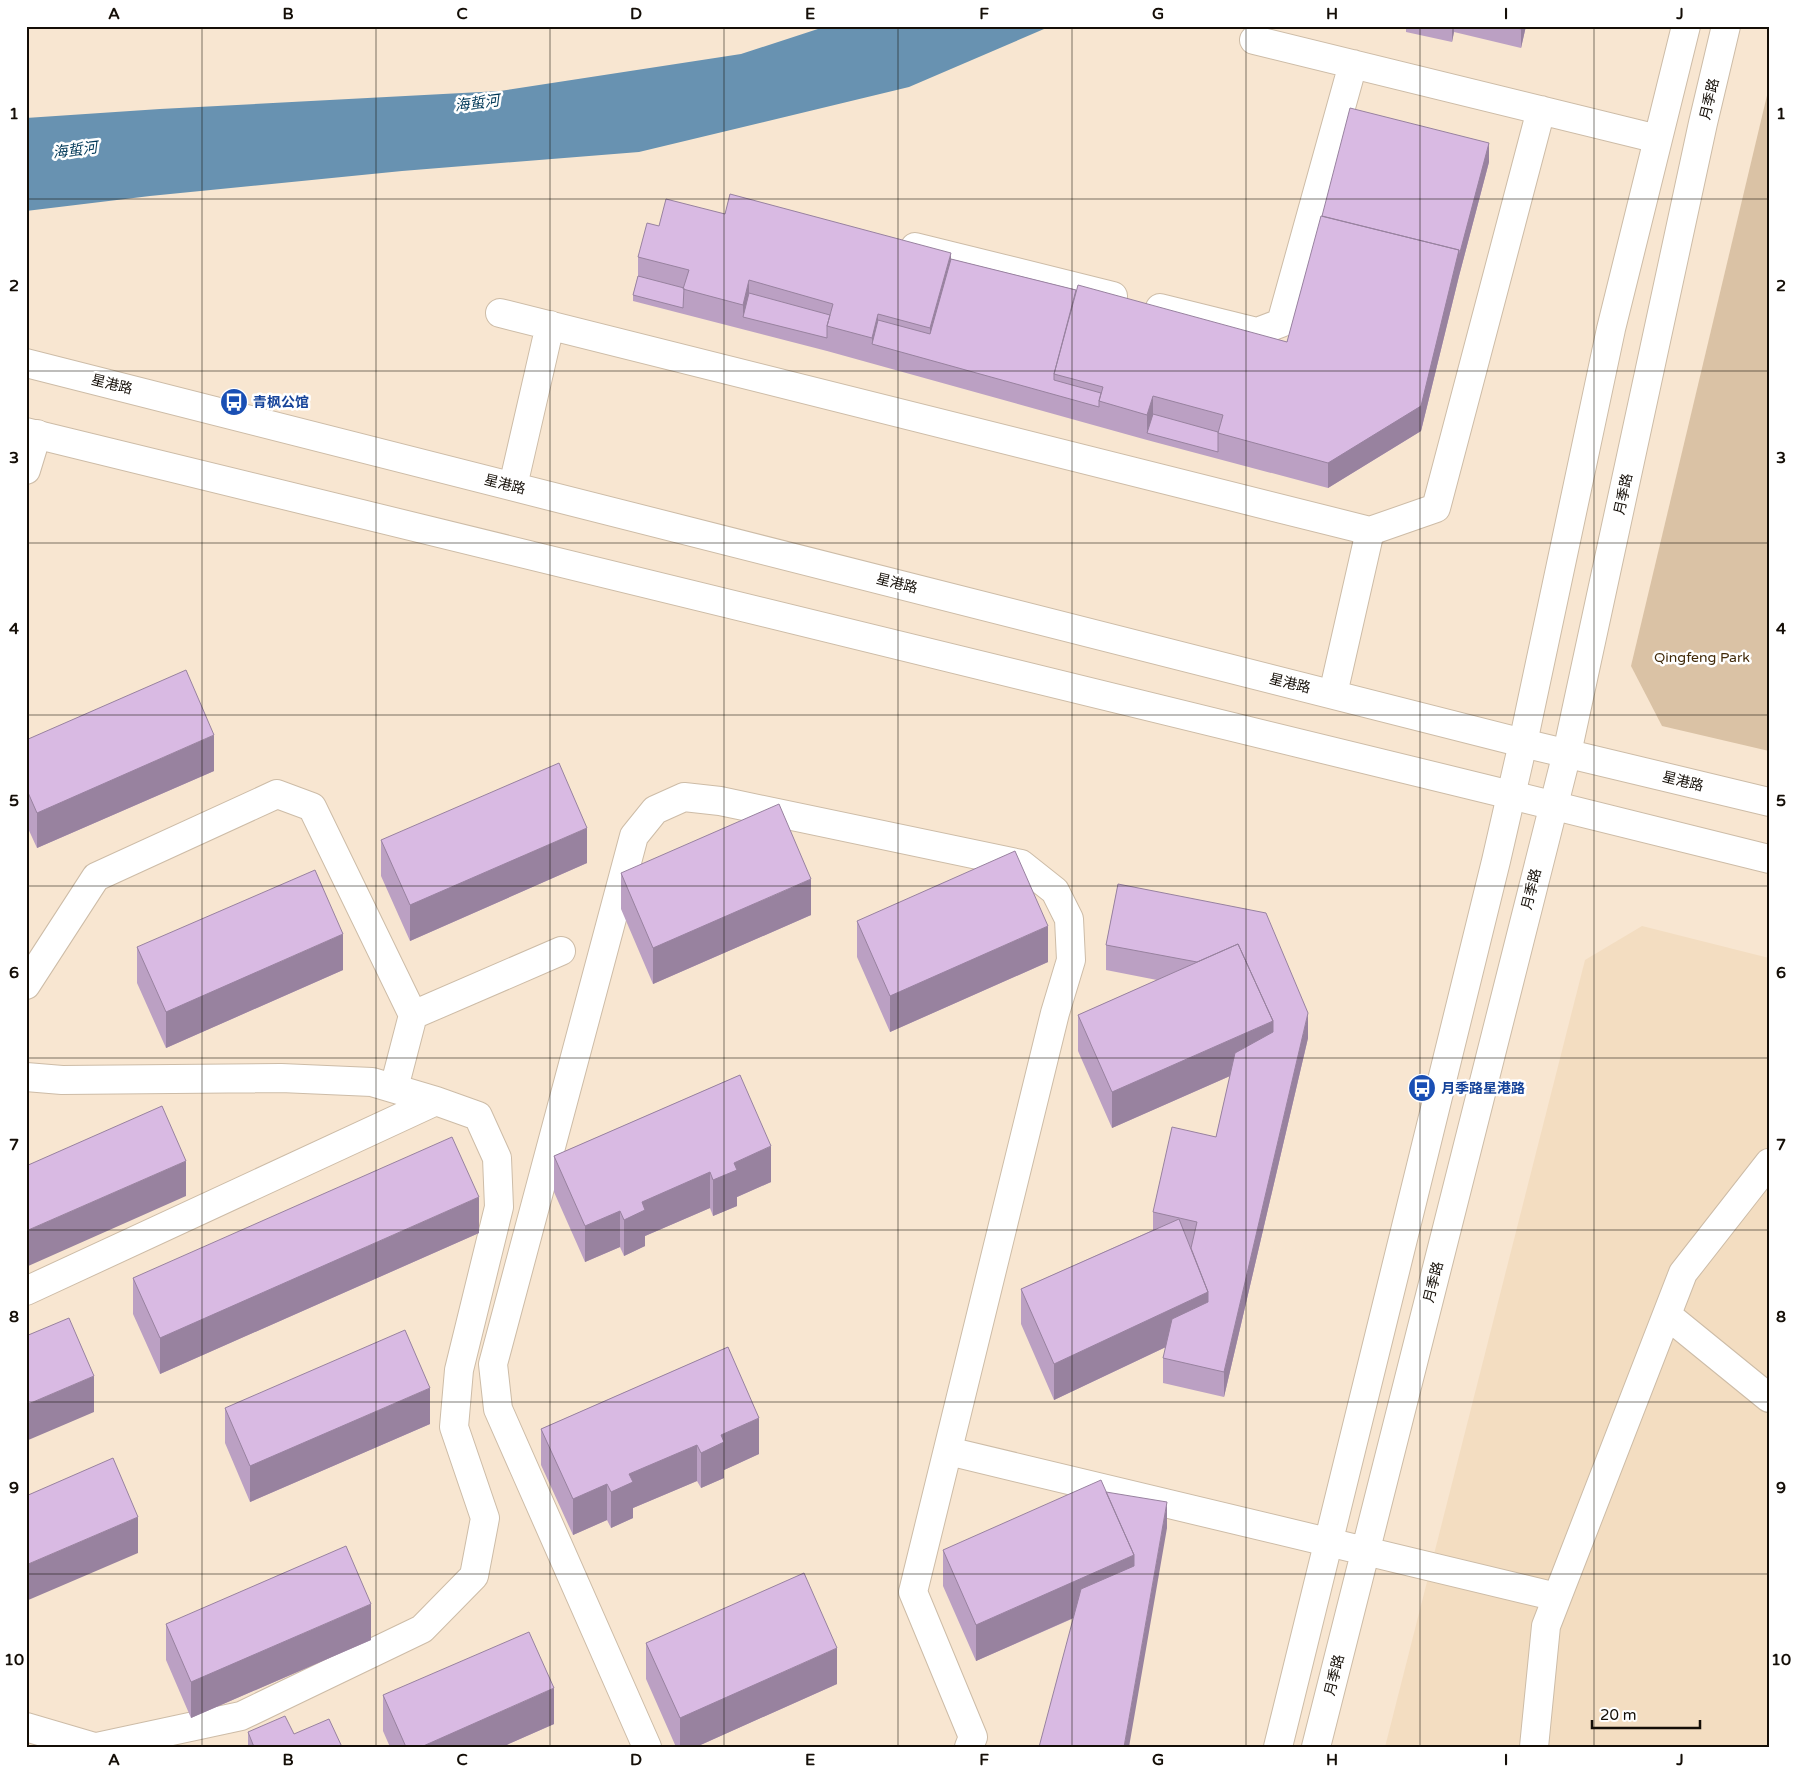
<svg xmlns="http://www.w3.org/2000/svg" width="1795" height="1773" viewBox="0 0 1795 1773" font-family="'Varela Round','Noto Sans SC',sans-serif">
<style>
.built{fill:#f3ddc1}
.green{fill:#dac2a5}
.water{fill:#6892b1}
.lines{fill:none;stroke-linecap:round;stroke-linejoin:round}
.minor-casing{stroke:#cdbca7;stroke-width:30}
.major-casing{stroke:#cdbca7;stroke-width:30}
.minor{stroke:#fff;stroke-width:28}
.major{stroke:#fff;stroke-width:28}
.wall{fill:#bba0c3}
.shaded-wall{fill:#98829f}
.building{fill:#d9bae3;stroke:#98829f}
.grid{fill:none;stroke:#140e07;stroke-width:1;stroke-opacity:0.55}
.labels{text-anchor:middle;stroke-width:5;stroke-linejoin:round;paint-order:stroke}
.street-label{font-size:14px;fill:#140e07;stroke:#fff}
.transit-label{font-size:14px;font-weight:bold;fill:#164399;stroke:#fff;text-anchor:start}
.park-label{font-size:14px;fill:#412a09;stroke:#fff}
.water-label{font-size:15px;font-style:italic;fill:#003857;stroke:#fff}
.neatline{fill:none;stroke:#140e07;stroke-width:2}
.grid-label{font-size:16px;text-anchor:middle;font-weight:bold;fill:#140e07}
</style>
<rect width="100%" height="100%" fill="#f8e6d1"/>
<path class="built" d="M 1642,926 L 1769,958 L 1769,1747 L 1385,1747 L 1585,960 Z"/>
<path class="green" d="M 1769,87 L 1769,751 L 1662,726 L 1631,666 Z"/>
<path class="water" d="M 827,26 L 1051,26 L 909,87 L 639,152 L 402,171 L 150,196 L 26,211 L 26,118 L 160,109 L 500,91 L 741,54 Z"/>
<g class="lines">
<g class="minor-casing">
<path id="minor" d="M 1254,40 L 1658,139
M 915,247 L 1113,296
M 1160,308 L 1257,332 L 1281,323 L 1353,64
M 500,313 L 1370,531 L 1436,508 L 1541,110
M 26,470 L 37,434
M 513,486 L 550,325
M 1333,694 L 1370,531
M 26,985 L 96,877 L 277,794 L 312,807 L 413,1015 L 394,1088
M 413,1015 L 561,951
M 26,1077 L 62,1080 L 281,1078 L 372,1082 L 436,1101 L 478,1116 L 497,1158 L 499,1207 L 459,1370 L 454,1427 L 485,1518 L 474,1576 L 422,1629 L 241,1716 L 97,1747
M 26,1291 L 436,1101
M 1667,1315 L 1769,1398
M 948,1451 L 1557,1597
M 26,1727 L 94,1747
M 647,1747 L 498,1409 L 493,1364 L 634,836 L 655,810 L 684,797 L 720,801 L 1021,864 L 1055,891 L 1069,919 L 1071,960 L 1055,1013 L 913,1592 L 973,1737 L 969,1747
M 1278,1747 L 1496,861 L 1523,743 L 1611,329 L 1686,26
M 1316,1747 L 1567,753 L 1703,123 L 1726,26
M 1534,1747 L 1546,1626 L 1683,1273 L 1769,1163"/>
</g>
<g class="major-casing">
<path id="major" d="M 26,363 L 1523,743 L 1769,802
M 26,432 L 1511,795 L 1769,859"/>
</g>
<use href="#minor" class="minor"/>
<use href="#major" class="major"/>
</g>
<path class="wall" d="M 1406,26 L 1526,26 L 1521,48 L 1454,32 L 1452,42 L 1406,32 Z
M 1489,162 L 1459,276 L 1421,431 L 1328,488 L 1147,440 L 827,351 L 633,301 L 633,295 L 638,276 L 638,257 L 659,226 L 725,214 L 951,259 L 1287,342 L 1322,216 Z
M 26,740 L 214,771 L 37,848 L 26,824 Z
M 381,840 L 587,863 L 410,941 L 381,876 Z
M 621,873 L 811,915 L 653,984 L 621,909 Z
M 1118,884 L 1308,1038 L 1224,1397 L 1163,1383 L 1163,1358 L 1166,1347 L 1054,1400 L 1021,1324 L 1021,1289 L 1153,1230 L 1153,1212 L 1216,1137 L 1230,1076 L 1112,1128 L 1078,1051 L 1078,1015 L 1157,980 L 1106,970 L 1106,945 Z
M 857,921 L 1048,962 L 890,1032 L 857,957 Z
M 137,947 L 343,970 L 166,1048 L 137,983 Z
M 740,1075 L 771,1182 L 737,1197 L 737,1206 L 713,1216 L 710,1208 L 645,1236 L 645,1246 L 624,1256 L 620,1247 L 585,1262 L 554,1192 L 554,1156 Z
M 479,1233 L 160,1374 L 133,1314 L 133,1278 Z
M 728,1347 L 759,1454 L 724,1470 L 724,1478 L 701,1488 L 697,1481 L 633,1508 L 633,1518 L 611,1528 L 607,1520 L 573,1535 L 541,1465 L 541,1429 Z
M 225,1408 L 430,1424 L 250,1502 L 225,1443 Z
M 1106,1492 L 1167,1528 L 1074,1618 L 976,1661 L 943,1586 L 943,1550 Z
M 166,1624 L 371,1640 L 191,1718 L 166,1660 Z
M 646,1643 L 837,1684 L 696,1747 L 676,1747 L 646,1679 Z
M 383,1695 L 554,1724 L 502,1747 L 390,1747 L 383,1731 Z
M 248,1732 L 294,1734 L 342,1747 L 248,1747 Z"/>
<path class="shaded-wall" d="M 1452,26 L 1454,26 L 1454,32 L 1452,42 Z
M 1522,26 L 1526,26 L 1521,48 L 1521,29 Z
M 1489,143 L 1489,162 L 1459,276 L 1421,431 L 1328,488 L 1328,463 Z
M 951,253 L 951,279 L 930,354 L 930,328 Z
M 749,280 L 749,306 L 743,317 L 743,305 Z
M 878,314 L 878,340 L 872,344 L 872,363 L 872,338 Z
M 1153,396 L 1153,421 L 1147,433 L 1147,415 Z
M 214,735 L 214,771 L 37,848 L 37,813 Z
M 587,828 L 587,863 L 410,941 L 410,905 Z
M 811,879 L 811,915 L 653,984 L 653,948 Z
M 1048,926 L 1048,962 L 890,1032 L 890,996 Z
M 343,934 L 343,970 L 166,1048 L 166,1012 Z
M 1308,1013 L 1308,1038 L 1224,1397 L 1224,1372 Z
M 1273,1021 L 1273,1057 L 1112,1128 L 1112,1092 Z
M 771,1146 L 771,1182 L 737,1197 L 737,1206 L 713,1216 L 713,1180 L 734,1163 Z
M 186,1161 L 186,1196 L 26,1267 L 26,1231 Z
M 710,1172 L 710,1208 L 645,1236 L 645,1246 L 624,1256 L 624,1220 L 642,1202 Z
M 479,1197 L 479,1233 L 160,1374 L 160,1338 Z
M 620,1211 L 620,1247 L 585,1262 L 585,1226 Z
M 1208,1292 L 1208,1327 L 1054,1400 L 1054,1364 Z
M 94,1376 L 94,1412 L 26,1441 L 26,1405 Z
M 430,1388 L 430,1424 L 250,1502 L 250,1466 Z
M 759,1418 L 759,1454 L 724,1470 L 724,1478 L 701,1488 L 701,1453 L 721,1435 Z
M 697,1445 L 697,1481 L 633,1508 L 633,1518 L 611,1528 L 611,1492 L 629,1474 Z
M 607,1484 L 607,1520 L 573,1535 L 573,1499 Z
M 1167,1502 L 1167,1528 L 1129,1747 L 1124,1747 Z
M 138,1517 L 138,1553 L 26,1601 L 26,1565 Z
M 1134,1555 L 1134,1591 L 976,1661 L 976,1625 Z
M 371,1604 L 371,1640 L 191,1718 L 191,1682 Z
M 837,1648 L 837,1684 L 696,1747 L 680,1747 L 680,1718 Z
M 554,1688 L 554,1724 L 502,1747 L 421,1747 Z"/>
<path class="building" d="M 1510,26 L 1522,26 L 1521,29 Z
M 1350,108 L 1489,143 L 1459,256 L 1459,250 L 1322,216 Z
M 730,194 L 951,253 L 930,328 L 878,314 L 872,338 L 827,326 L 833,304 L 749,280 L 743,305 L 683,289 L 689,270 L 638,257 L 647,223 L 659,226 L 666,199 L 725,214 Z
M 1321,216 L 1459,250 L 1421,406 L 1328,463 L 1218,433 L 1223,415 L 1153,396 L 1147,415 L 1099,401 L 1103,387 L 1054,374 L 1078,285 L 1287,342 Z
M 951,259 L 1076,290 L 1054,374 L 1054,380 L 1101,393 L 1099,401 L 1099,407 L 872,344 L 878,320 L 930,334 Z
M 638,276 L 684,288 L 683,308 L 633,295 Z
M 749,293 L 830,315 L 827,326 L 827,338 L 743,317 Z
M 1153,414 L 1218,432 L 1218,452 L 1147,433 Z
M 186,670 L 214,735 L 37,813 L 26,788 L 26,740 Z
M 559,763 L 587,828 L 410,905 L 381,840 Z
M 779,804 L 811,879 L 653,948 L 621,873 Z
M 1015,851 L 1048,926 L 890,996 L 857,921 Z
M 315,870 L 343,934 L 166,1012 L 137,947 Z
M 1118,884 L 1266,913 L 1308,1013 L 1224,1372 L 1163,1358 L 1172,1319 L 1208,1302 L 1208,1292 L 1191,1248 L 1197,1222 L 1153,1212 L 1172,1127 L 1216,1137 L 1235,1053 L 1273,1032 L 1273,1021 L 1238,944 L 1197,962 L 1106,945 Z
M 1238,944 L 1273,1021 L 1112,1092 L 1078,1015 Z
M 740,1075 L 771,1146 L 734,1163 L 737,1170 L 713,1180 L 710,1172 L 642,1202 L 645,1210 L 624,1220 L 620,1211 L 585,1226 L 554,1156 Z
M 162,1106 L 186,1161 L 26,1231 L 26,1166 Z
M 452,1137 L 479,1197 L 160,1338 L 133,1278 Z
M 1179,1219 L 1208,1292 L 1054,1364 L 1021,1289 Z
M 69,1318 L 94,1376 L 26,1405 L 26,1336 Z
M 405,1330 L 430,1388 L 250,1466 L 225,1408 Z
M 728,1347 L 759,1418 L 721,1435 L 724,1442 L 701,1453 L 697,1445 L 629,1474 L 633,1482 L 611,1492 L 607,1484 L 573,1499 L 541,1429 Z
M 113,1458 L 138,1517 L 26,1565 L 26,1496 Z
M 1101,1480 L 1134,1555 L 976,1625 L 943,1550 Z
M 1106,1492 L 1167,1502 L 1124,1747 L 1039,1747 L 1081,1589 L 1134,1566 L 1134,1555 Z
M 346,1546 L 371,1604 L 191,1682 L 166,1624 Z
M 804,1573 L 837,1648 L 680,1718 L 646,1643 Z
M 529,1632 L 554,1688 L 421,1747 L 406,1747 L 383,1695 Z
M 285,1716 L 294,1734 L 329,1719 L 342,1747 L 254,1747 L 248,1732 Z"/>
<path class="grid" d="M 202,26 L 202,1747M 376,26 L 376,1747M 550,26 L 550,1747M 724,26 L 724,1747M 898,26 L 898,1747M 1072,26 L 1072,1747M 1246,26 L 1246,1747M 1420,26 L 1420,1747M 1594,26 L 1594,1747M 26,199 L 1769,199M 26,371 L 1769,371M 26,543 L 1769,543M 26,715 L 1769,715M 26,886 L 1769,886M 26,1058 L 1769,1058M 26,1230 L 1769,1230M 26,1402 L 1769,1402M 26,1574 L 1769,1574"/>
<defs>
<g id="bus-disc" transform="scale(1.4375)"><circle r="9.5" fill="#1a4fb4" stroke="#fff"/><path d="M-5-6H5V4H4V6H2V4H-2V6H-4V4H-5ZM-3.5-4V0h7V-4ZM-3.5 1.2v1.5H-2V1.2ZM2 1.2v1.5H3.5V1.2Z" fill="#fff"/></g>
</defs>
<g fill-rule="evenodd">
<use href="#bus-disc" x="234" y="402"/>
<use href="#bus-disc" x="1422" y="1088"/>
</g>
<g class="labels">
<g class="street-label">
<text transform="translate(1709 99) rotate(-77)" y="5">月季路</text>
<text transform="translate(112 384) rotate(14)" y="5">星港路</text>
<text transform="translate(505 484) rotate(14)" y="5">星港路</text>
<text transform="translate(1623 494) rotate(-78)" y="5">月季路</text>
<text transform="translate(897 583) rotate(14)" y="5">星港路</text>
<text transform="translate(1290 683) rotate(14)" y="5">星港路</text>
<text transform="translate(1683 781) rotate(14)" y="5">星港路</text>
<text transform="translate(1531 889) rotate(-76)" y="5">月季路</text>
<text transform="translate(1433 1282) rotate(-76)" y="5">月季路</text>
<text transform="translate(1334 1675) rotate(-76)" y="5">月季路</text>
</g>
<g class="transit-label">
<text x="253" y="407">青枫公馆</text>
<text x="1441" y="1093">月季路星港路</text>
</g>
<g class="park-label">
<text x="1702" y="662">Qingfeng Park</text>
</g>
<g class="water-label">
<text transform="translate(477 103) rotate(-7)" y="5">海蜇河</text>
<text transform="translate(75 150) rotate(-7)" y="5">海蜇河</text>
</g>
</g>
<rect width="1795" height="1773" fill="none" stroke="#ffffff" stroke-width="55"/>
<path d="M1592 1720v8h108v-8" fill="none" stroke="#140e07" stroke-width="2.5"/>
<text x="1600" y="1720" font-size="15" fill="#140e07" stroke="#ffffff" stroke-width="4" paint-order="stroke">20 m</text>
<rect x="28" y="28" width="1740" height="1718" class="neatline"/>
<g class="grid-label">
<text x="114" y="19">A</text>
<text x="288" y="19">B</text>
<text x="462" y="19">C</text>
<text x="636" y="19">D</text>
<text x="810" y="19">E</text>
<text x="984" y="19">F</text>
<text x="1158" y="19">G</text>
<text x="1332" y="19">H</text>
<text x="1506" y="19">I</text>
<text x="1680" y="19">J</text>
<text x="14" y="119">1</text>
<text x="1781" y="119">1</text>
<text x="14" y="291">2</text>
<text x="1781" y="291">2</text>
<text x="14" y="463">3</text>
<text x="1781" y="463">3</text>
<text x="14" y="634">4</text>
<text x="1781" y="634">4</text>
<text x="14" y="806">5</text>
<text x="1781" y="806">5</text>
<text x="14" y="978">6</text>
<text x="1781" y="978">6</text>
<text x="14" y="1150">7</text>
<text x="1781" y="1150">7</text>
<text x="14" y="1322">8</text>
<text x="1781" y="1322">8</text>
<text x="14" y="1493">9</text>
<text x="1781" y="1493">9</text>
<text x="14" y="1665">10</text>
<text x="1781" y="1665">10</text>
<text x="114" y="1765">A</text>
<text x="288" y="1765">B</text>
<text x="462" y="1765">C</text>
<text x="636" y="1765">D</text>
<text x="810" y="1765">E</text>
<text x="984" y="1765">F</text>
<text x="1158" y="1765">G</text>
<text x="1332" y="1765">H</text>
<text x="1506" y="1765">I</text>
<text x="1680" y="1765">J</text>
</g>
</svg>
